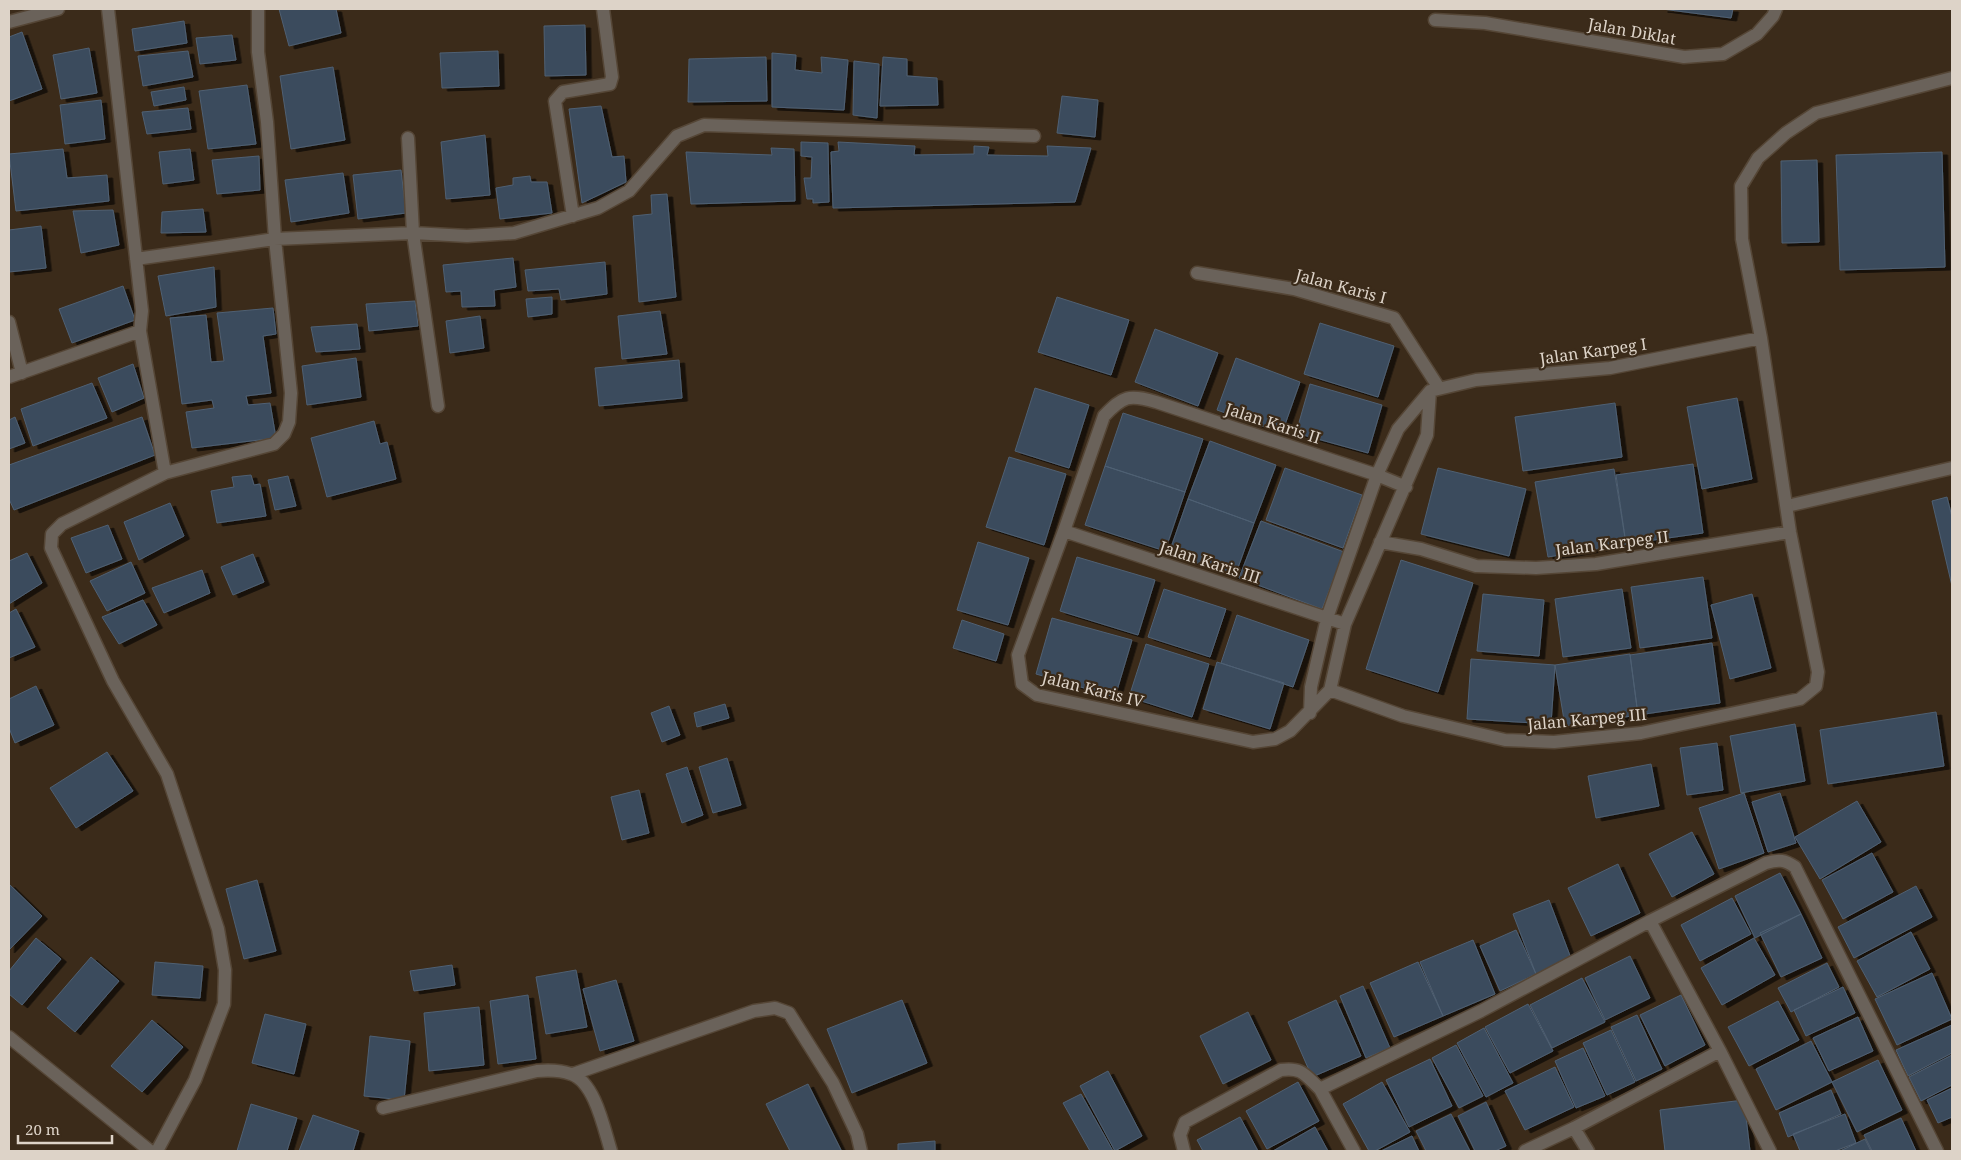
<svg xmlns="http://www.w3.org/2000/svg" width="1961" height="1160" viewBox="0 0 1961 1160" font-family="'Noto Serif',serif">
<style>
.building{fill:#3b4b5d;stroke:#4f6073;filter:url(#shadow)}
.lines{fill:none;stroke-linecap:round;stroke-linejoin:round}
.lane-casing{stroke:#554636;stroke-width:15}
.street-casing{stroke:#554636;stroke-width:15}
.lane{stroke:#6a625a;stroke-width:12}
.street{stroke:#6a625a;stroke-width:12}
.labels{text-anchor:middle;stroke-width:4.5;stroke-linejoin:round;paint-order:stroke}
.street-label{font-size:16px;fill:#ddd3c8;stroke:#3b2b1a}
</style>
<defs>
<filter id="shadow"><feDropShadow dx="5.5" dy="3" stdDeviation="0" flood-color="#0009"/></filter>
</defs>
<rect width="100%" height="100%" fill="#3b2b1a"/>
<path class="building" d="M 279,9 L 336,9 L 341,33 L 289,46 Z
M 1662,9 L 1733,9 L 1731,18 Z
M 184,21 L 187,43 L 135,51 L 132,29 Z
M 585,25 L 586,75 L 545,76 L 544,26 Z
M 22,32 L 42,89 L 9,101 L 9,37 Z
M 232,35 L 236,60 L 200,64 L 196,38 Z
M 89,48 L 97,93 L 61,99 L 53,55 Z
M 188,51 L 193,77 L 143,86 L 138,56 Z
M 498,51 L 499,86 L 442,88 L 440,53 Z
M 772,53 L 796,55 L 795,70 L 822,73 L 821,57 L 848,60 L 844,110 L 772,107 Z
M 766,57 L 767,101 L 688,102 L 689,59 Z
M 883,57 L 907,59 L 907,76 L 937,78 L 938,105 L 880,106 Z
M 854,61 L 879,64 L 877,118 L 853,115 Z
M 333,67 L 345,140 L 291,149 L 280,76 Z
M 247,85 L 256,144 L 208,149 L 199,91 Z
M 184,87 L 186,100 L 154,106 L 151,92 Z
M 1062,96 L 1098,100 L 1095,137 L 1057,133 Z
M 101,100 L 105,139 L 65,144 L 60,105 Z
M 601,106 L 612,157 L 624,156 L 626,182 L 582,203 L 569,109 Z
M 188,108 L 191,129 L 147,134 L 142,112 Z
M 485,135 L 490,195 L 446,199 L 441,142 Z
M 801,142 L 828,143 L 829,202 L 813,203 L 813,199 L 807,199 L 804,178 L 811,178 L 812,157 L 801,156 Z
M 838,142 L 915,146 L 914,155 L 974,154 L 974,146 L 989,147 L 987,155 L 1048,156 L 1047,146 L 1091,148 L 1075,202 L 833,208 L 831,152 L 839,151 Z
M 771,148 L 794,149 L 795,201 L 691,204 L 686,152 L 772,155 Z
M 63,149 L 67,178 L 107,175 L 109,201 L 16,211 L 9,154 Z
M 190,149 L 194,180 L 163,184 L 159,152 Z
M 1942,152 L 1945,267 L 1840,270 L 1836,155 Z
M 259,156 L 260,190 L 217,194 L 212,160 Z
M 1817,160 L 1819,242 L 1782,243 L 1781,161 Z
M 401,170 L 406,213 L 358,219 L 353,175 Z
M 343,173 L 349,213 L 291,222 L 285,180 Z
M 530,176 L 531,182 L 547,182 L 552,213 L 500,219 L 496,188 L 513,185 L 513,178 Z
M 667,194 L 676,297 L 639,302 L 633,216 L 652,214 L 651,195 Z
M 203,209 L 206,232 L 161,233 L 162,212 Z
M 113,210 L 119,245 L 81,253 L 73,211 Z
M 41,226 L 46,268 L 9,272 L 9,230 Z
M 513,258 L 516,287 L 494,290 L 495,306 L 462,307 L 461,291 L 446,292 L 443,265 Z
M 605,262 L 607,294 L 561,300 L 559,289 L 528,291 L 525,270 Z
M 214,267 L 216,307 L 166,316 L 158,276 Z
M 123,286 L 135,320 L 72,343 L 59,309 Z
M 552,297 L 552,314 L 528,317 L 526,299 Z
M 1057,297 L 1129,320 L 1111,375 L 1038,352 Z
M 415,301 L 418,326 L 369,331 L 366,304 Z
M 273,308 L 276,334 L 263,336 L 271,393 L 246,396 L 248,405 L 270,403 L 276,438 L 192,448 L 186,412 L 214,408 L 212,400 L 182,404 L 170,318 L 206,315 L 211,362 L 224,361 L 217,313 Z
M 660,311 L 667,354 L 622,359 L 618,316 Z
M 480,316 L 484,348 L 450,353 L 446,321 Z
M 1320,323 L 1394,346 L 1378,397 L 1304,374 Z
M 357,324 L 360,349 L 316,352 L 311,327 Z
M 1155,329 L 1218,353 L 1198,406 L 1135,382 Z
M 356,358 L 361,397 L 307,405 L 302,366 Z
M 1236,358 L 1300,382 L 1282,433 L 1217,410 Z
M 679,360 L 682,398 L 599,406 L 595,368 Z
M 133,364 L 144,398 L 112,412 L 98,378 Z
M 92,383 L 107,418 L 33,446 L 21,409 Z
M 1310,384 L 1382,405 L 1368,453 L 1296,433 Z
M 1035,388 L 1089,405 L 1069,468 L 1015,451 Z
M 1737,398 L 1752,479 L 1702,489 L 1687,407 Z
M 1615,403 L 1622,457 L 1523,471 L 1515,417 Z
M 1123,413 L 1203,439 L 1185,492 L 1105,466 Z
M 15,417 L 25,443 L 9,449 L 9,420 Z
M 142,417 L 155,455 L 14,510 L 9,499 L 9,465 Z
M 374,421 L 380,444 L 387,442 L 396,479 L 327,497 L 311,438 Z
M 1210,441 L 1276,465 L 1254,523 L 1188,499 Z
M 1009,457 L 1066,474 L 1044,545 L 986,527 Z
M 1693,464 L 1703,533 L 1626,544 L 1616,475 Z
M 1105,466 L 1185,492 L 1165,551 L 1085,525 Z
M 1285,468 L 1362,495 L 1343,548 L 1266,520 Z
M 1438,468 L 1526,489 L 1509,556 L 1421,534 Z
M 1614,469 L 1626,544 L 1548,557 L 1535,482 Z
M 251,475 L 254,485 L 260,484 L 266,516 L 217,523 L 211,491 L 234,487 L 232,477 Z
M 288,476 L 296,506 L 275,510 L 268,480 Z
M 1947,497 L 1952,517 L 1952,586 L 1932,501 Z
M 1188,499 L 1254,523 L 1235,576 L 1169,553 Z
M 170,503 L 184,536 L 139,560 L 124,522 Z
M 1261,521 L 1344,552 L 1322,609 L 1239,578 Z
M 108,525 L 122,559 L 86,573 L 71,538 Z
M 978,542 L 1029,558 L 1008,625 L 957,610 Z
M 27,553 L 42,583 L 9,604 L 9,561 Z
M 253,554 L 264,582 L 233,595 L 221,567 Z
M 1077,557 L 1155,580 L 1138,635 L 1060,611 Z
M 1401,560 L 1473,583 L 1438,692 L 1366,669 Z
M 131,562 L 145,593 L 107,611 L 90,581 Z
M 202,570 L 210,593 L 164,613 L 152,588 Z
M 1703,577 L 1712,638 L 1640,648 L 1631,587 Z
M 1164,589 L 1226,609 L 1210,657 L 1148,637 Z
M 1622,589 L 1631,648 L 1563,657 L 1555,599 Z
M 1483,594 L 1544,600 L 1539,656 L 1477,651 Z
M 1752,594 L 1771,668 L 1730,679 L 1711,605 Z
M 143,600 L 157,625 L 119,644 L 102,617 Z
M 16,609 L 35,647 L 9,658 L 9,613 Z
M 1237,615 L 1309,640 L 1293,687 L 1221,663 Z
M 1052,618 L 1132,640 L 1115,697 L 1036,674 Z
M 962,620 L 1004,634 L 996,661 L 953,648 Z
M 1712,643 L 1720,703 L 1638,715 L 1630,655 Z
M 1146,644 L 1209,664 L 1192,717 L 1129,697 Z
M 1630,654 L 1638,715 L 1565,726 L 1555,665 Z
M 1471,659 L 1555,665 L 1551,724 L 1467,719 Z
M 1217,662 L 1284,683 L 1270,729 L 1203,709 Z
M 36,686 L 54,725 L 15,743 L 9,728 L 9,699 Z
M 725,704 L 729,718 L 697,727 L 694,713 Z
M 669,706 L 680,735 L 662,742 L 651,713 Z
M 1936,712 L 1944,766 L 1828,784 L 1820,730 Z
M 1795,724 L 1805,781 L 1741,793 L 1730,736 Z
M 1717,743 L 1723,790 L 1687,795 L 1680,748 Z
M 107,752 L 133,791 L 76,828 L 50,788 Z
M 727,758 L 741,805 L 713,813 L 699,767 Z
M 1651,764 L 1659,806 L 1596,818 L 1588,776 Z
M 687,767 L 703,815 L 682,823 L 666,774 Z
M 639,790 L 649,833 L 622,840 L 611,797 Z
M 1744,793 L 1764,853 L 1719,869 L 1699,808 Z
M 1780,793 L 1796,843 L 1768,852 L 1752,802 Z
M 1857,801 L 1881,842 L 1820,879 L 1795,837 Z
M 1692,832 L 1714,874 L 1672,897 L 1649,854 Z
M 1872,853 L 1893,892 L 1843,919 L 1822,880 Z
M 1618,864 L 1640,913 L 1591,936 L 1568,888 Z
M 1780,873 L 1801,914 L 1755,938 L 1735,896 Z
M 257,880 L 276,951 L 244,959 L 226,889 Z
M 9,884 L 42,916 L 9,950 Z
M 1916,886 L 1932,917 L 1854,958 L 1838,927 Z
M 1732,898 L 1751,934 L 1700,961 L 1681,925 Z
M 1549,900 L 1572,961 L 1536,974 L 1513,914 Z
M 1801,914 L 1822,958 L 1781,977 L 1760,933 Z
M 1516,930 L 1536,974 L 1500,991 L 1480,946 Z
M 1911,932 L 1930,969 L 1877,997 L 1857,961 Z
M 36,938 L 61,959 L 22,1005 L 9,994 L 9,971 Z
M 1754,938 L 1775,975 L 1722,1005 L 1701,968 Z
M 1473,940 L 1495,994 L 1443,1016 L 1420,962 Z
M 1630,956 L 1650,998 L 1605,1020 L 1585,978 Z
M 91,957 L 119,981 L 75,1032 L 47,1008 Z
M 155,962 L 203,966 L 200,998 L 152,995 Z
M 1418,962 L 1443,1016 L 1394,1037 L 1370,983 Z
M 1827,963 L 1839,987 L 1791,1012 L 1778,988 Z
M 452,965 L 455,985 L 414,991 L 410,971 Z
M 576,970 L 587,1027 L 546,1034 L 536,977 Z
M 1932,973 L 1952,1019 L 1897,1045 L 1875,999 Z
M 1582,978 L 1605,1022 L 1552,1048 L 1530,1005 Z
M 616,980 L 634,1041 L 600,1051 L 583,989 Z
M 1363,986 L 1390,1048 L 1366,1058 L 1340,996 Z
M 1843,987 L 1855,1013 L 1806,1036 L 1794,1010 Z
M 528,995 L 536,1059 L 498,1064 L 490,1001 Z
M 1681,995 L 1705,1045 L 1665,1066 L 1640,1015 Z
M 902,1000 L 927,1063 L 852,1093 L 827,1029 Z
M 1336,1000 L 1361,1056 L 1312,1077 L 1288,1022 Z
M 1778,1001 L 1799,1040 L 1749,1066 L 1728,1027 Z
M 1528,1004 L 1553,1051 L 1510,1073 L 1485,1027 Z
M 479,1007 L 484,1065 L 429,1071 L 424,1013 Z
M 1248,1012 L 1271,1060 L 1223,1084 L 1200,1036 Z
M 265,1014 L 306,1024 L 294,1074 L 252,1063 Z
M 1637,1015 L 1662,1069 L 1636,1081 L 1611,1027 Z
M 1858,1017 L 1873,1051 L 1829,1071 L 1813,1038 Z
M 152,1020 L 183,1047 L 142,1092 L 111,1066 Z
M 1952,1025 L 1952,1053 L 1908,1076 L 1896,1050 Z
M 1484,1028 L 1513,1083 L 1486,1097 L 1457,1043 Z
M 1611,1030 L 1635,1082 L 1607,1095 L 1583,1043 Z
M 370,1036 L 410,1041 L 404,1100 L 364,1096 Z
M 1811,1041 L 1832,1082 L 1776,1110 L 1756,1069 Z
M 1456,1045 L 1483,1096 L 1459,1108 L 1432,1058 Z
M 1583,1048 L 1605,1096 L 1576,1108 L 1555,1061 Z
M 1952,1055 L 1952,1085 L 1921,1101 L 1909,1077 Z
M 1430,1059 L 1452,1106 L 1409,1127 L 1386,1080 Z
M 1878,1060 L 1902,1110 L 1857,1132 L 1832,1082 Z
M 1555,1067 L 1574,1107 L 1525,1130 L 1505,1091 Z
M 1108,1071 L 1142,1136 L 1115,1151 L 1080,1086 Z
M 1298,1082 L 1319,1121 L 1267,1149 L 1246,1111 Z
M 1382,1082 L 1410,1132 L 1375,1151 L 1369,1151 L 1343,1104 Z
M 808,1084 L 841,1150 L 839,1151 L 790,1151 L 766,1104 Z
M 1952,1088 L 1952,1117 L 1938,1123 L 1927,1100 Z
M 1831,1090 L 1841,1114 L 1788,1137 L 1779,1113 Z
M 1081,1094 L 1113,1151 L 1090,1151 L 1063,1103 Z
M 1744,1100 L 1750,1151 L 1665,1151 L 1660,1110 Z
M 1486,1102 L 1506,1146 L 1495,1151 L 1475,1151 L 1458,1116 Z
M 251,1104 L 297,1118 L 287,1151 L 237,1151 Z
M 1451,1114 L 1470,1151 L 1426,1151 L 1416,1131 Z
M 1845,1114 L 1856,1143 L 1835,1151 L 1800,1151 L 1793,1134 Z
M 313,1115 L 359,1131 L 353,1151 L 299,1151 Z
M 1240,1117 L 1258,1151 L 1203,1151 L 1197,1140 Z
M 1901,1118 L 1916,1151 L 1872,1151 L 1864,1135 Z
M 1315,1127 L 1328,1151 L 1273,1151 Z
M 1412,1136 L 1419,1151 L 1381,1151 Z
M 1865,1139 L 1871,1151 L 1840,1151 Z
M 935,1141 L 935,1151 L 898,1151 L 898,1144 Z"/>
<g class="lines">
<g class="lane-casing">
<path id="lane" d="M 1787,506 L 1952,468"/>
</g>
<g class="street-casing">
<path id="street" d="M 108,9 L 142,311 L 140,331 L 165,473 L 62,524 L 52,534 L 51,548 L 113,681 L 167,774 L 218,929 L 225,970 L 224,1004 L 195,1080 L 157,1151
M 1435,20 L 1485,23 L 1684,57 L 1723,54 L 1757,34 L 1773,16 L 1776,9
M 9,22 L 58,9
M 408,138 L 413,233 L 438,406
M 573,216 L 555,101 L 563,92 L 610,84 L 612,77 L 603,9
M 136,259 L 275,239 L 413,233 L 467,236 L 514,233 L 598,208 L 629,191 L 677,136 L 704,125 L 1034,136
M 1197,273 L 1294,289 L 1394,318 L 1439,388
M 9,322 L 22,373
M 9,377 L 140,331
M 1430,391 L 1476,380 L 1610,368 L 1761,338
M 165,473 L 274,444 L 284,434 L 289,422 L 291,393 L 275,239 L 267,122 L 258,52 L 258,9
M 1406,487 L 1377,475 L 1156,402 C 1129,394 1123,396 1104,416 L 1064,531 L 1018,655 L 1022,684 L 1037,695 L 1253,742 L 1275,739 L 1290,731 L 1330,690 L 1345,624 L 1427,435 L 1430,391
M 1064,531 L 1345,624
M 1380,542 L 1421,549 L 1476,566 L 1536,568 L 1596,564 L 1790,532
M 1330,690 L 1403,716 L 1505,740 L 1554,742 L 1641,733 L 1800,699 L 1816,686 L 1818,672 L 1790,532 L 1761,338 L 1742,239 L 1741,186 L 1758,158 L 1786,133 L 1816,113 L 1952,78
M 1310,713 L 1311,687 L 1327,618 L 1377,475 L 1398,429 L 1430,391
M 1650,921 L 1720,1051 L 1770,1151
M 9,1037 L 150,1151
M 573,1074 L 754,1011 L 775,1008 L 789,1013 L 833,1083 L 857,1134 L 861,1151
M 1320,1089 L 1354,1151
M 383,1108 L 537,1071 C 548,1070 560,1070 571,1074 C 595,1082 604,1129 611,1151
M 1574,1128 L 1588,1151
M 1184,1151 L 1180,1135 L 1185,1122 L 1281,1070 C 1302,1067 1305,1075 1320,1089 L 1481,1011 L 1650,921 L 1766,863 C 1779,859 1785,860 1795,867 L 1937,1151
M 1525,1151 L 1574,1128 L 1720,1051"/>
</g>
<use href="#lane" class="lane"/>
<use href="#street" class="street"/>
</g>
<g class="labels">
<g class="street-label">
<text transform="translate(1632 31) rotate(10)" y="6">Jalan Diklat</text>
<text transform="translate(1341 286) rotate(15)" y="6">Jalan Karis I</text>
<text transform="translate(1593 351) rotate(-8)" y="6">Jalan Karpeg I</text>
<text transform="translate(1273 423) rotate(18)" y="6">Jalan Karis II</text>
<text transform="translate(1612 543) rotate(-7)" y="6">Jalan Karpeg II</text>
<text transform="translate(1210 562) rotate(18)" y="6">Jalan Karis III</text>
<text transform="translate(1093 689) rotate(14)" y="6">Jalan Karis IV</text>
<text transform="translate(1587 719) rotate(-5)" y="6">Jalan Karpeg III</text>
</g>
</g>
<rect width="1961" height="1160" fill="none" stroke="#ddd3c8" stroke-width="20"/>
<path d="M18 1135v8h94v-8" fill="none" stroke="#ddd3c8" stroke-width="2.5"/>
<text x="25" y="1135" font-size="15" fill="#ddd3c8" stroke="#3b2b1a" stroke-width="4" paint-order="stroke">20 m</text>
</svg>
